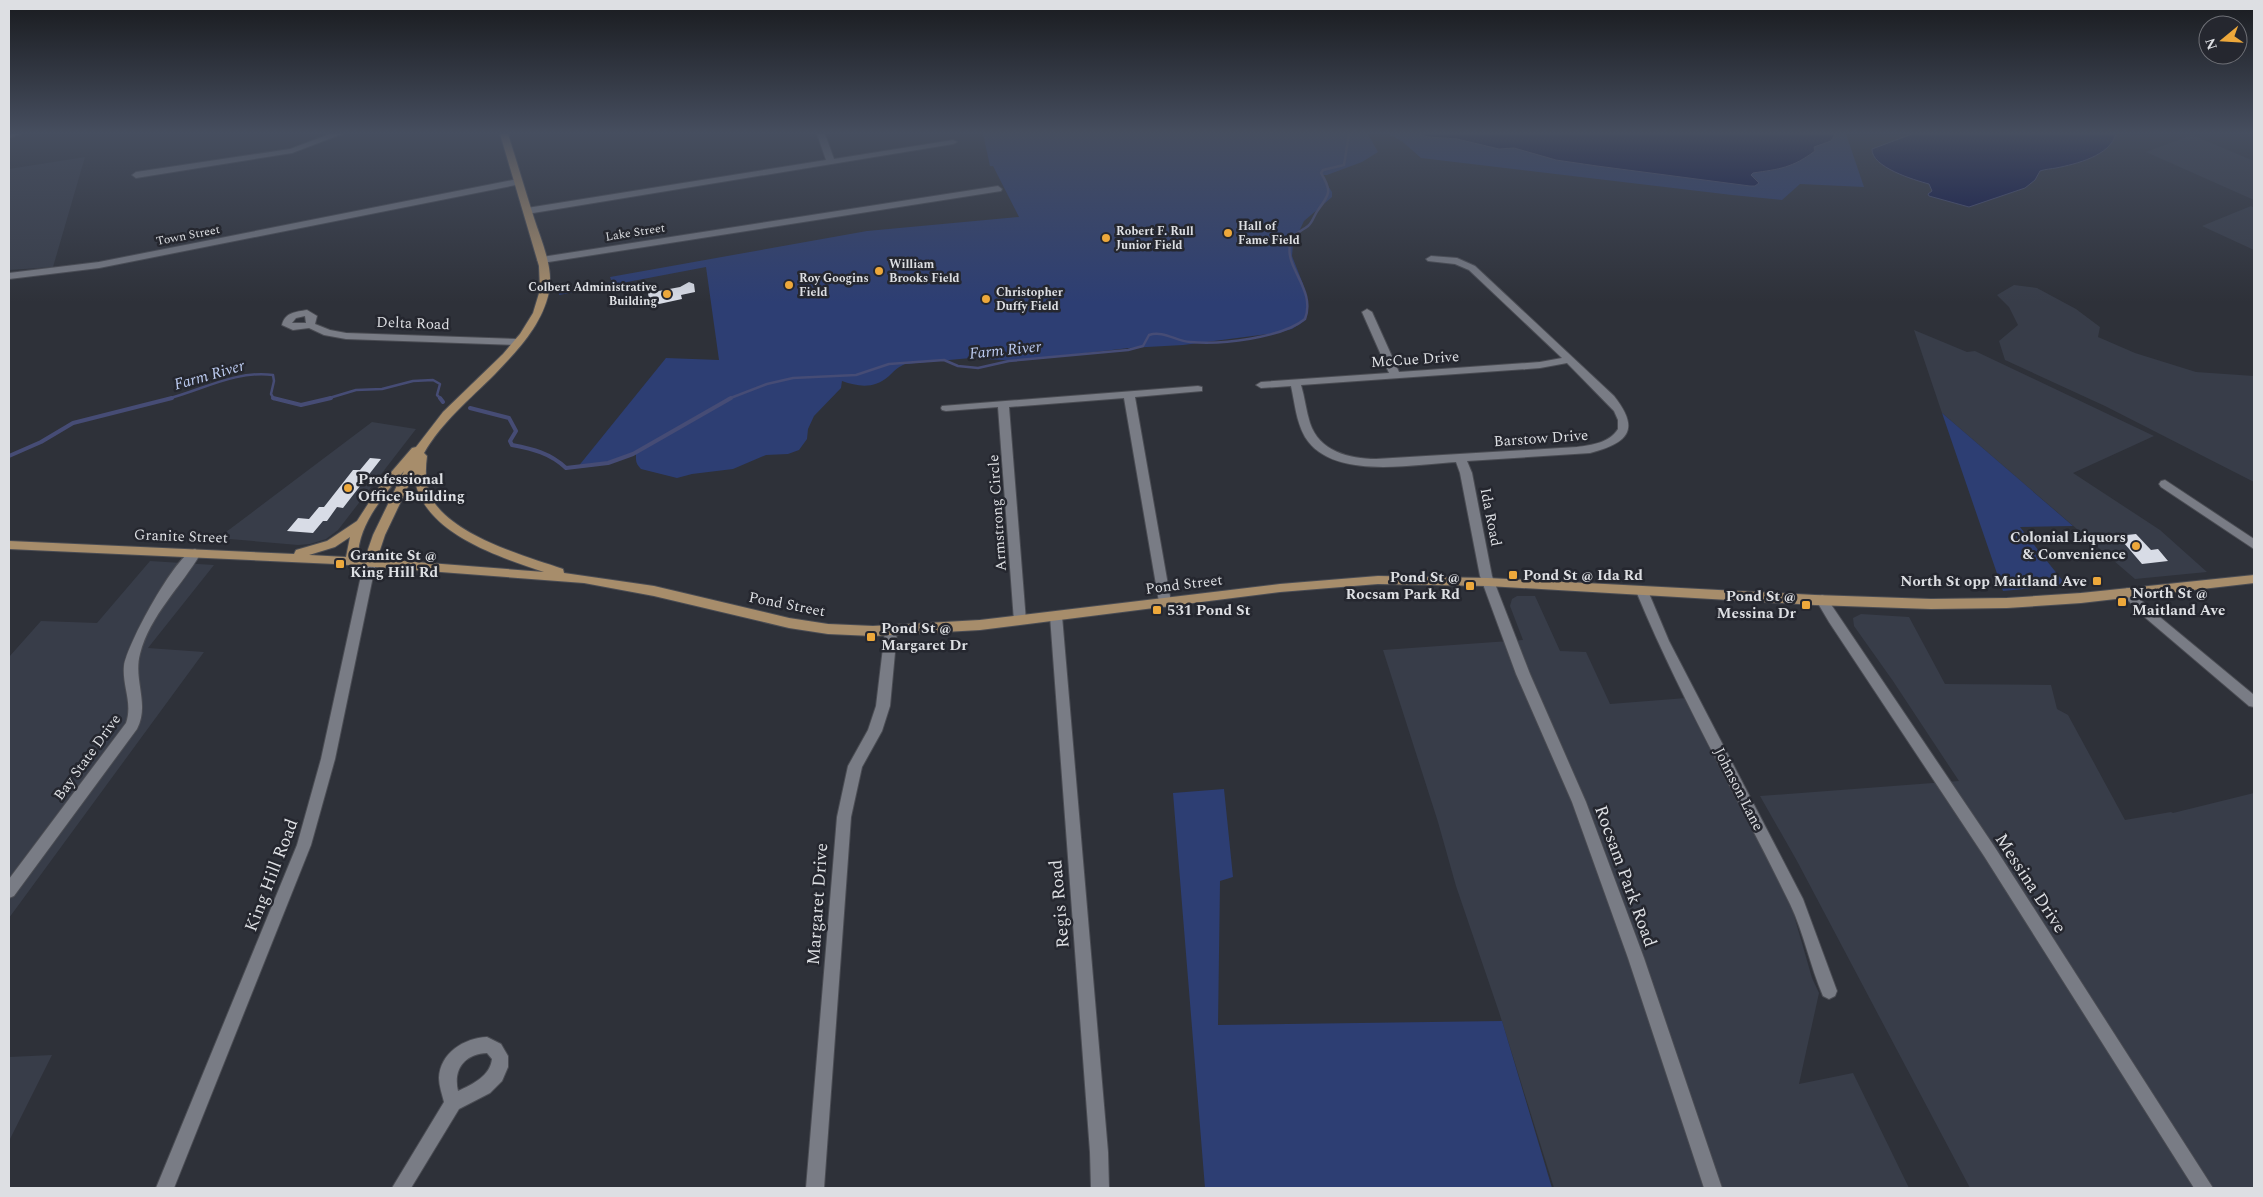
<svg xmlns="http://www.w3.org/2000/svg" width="2263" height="1197" viewBox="0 0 2263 1197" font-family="Spectral,serif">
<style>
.built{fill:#383d49}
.green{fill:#2d3e73}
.water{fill:#060d46;stroke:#464c75}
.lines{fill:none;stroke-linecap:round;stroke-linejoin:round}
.stream-far1{stroke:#464c75;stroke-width:2.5}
.stream{stroke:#464c75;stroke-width:4}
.building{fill:#d8dce6}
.minor-casing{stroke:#4a4c53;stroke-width:2}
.major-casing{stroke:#4a4c53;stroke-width:2}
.minor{fill:#797c85;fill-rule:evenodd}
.major{fill:#a78d6b;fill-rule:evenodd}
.poi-dot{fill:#eda83b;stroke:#25272f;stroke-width:2}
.labels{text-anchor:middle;stroke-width:5;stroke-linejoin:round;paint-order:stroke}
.far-poi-label{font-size:12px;font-weight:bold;fill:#dddfe3;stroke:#25272f;text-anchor:start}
.far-street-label{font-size:12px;fill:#dddfe3;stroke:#25272f}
.street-label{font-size:15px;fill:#dddfe3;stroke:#25272f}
.poi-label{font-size:15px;font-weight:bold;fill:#dddfe3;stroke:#25272f;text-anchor:start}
.water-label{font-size:16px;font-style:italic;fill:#bccbf0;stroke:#25272f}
.near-street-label{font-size:18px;fill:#dddfe3;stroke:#25272f}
</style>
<rect width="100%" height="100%" fill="#2e3139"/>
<path class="built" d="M 2192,135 L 2254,161 L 2254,200 L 2146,152 Z
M 85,157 L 53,267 L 9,270 L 9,169 Z
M 2251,206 L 2254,208 L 2254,250 L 2202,226 Z
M 2014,285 L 2037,288 L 2076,309 L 2100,327 L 2098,337 L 2135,353 L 2196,372 L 2254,376 L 2254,482 L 2105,406 L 2005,360 L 1999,341 L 2018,325 L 2009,307 L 1997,295 Z
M 1914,330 L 1967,352 L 1975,351 L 2154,436 L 2073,473 L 2160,530 L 2207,572 L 2135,579 L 1942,413 Z
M 372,422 L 416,429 L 338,530 L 326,539 L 310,544 L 298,545 L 218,538 Z
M 150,561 L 214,565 L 148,648 L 204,652 L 9,918 L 9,657 L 41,621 L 97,623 Z
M 1517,596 L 1535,596 L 1560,651 L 1586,652 L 1610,704 L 1686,698 L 1791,905 L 1812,978 L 1819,993 L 1799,1084 L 1853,1073 L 1909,1188 L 1554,1188 L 1499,1012 L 1456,886 L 1438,822 L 1383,650 L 1523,640 L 1510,606 L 1512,599 Z
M 1861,614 L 1909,617 L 1945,684 L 2051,685 L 2057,709 L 2068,715 L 2125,820 L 2171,812 L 2173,813 L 2254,793 L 2254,1188 L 1970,1188 L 1797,861 L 1760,796 L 1959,781 L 1893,681 L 1854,626 L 1853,618 Z
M 52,1055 L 9,1141 L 9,1057 Z"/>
<path class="green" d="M 983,134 L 1368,134 L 1378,152 L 1362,162 L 1327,175 L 1321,175 L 1332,192 L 1332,197 L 1304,221 L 1293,244 L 1292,256 L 1303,284 L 1308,311 L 1304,321 L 1292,329 L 1276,333 L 1183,345 L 1129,348 L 1017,361 L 971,358 L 905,364 C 898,367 894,371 889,376 C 874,389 859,387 842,381 L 841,388 L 814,416 L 808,429 L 807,439 L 799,450 L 788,454 L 766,455 L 733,469 L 692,474 L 677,478 L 641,469 C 635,463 636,460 636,453 L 595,466 L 577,468 L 666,358 L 719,360 L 706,267 L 559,295 L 560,291 L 612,282 L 610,277 L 867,231 L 1019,217 L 993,166 L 990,166 Z
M 1389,134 L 1419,134 L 1428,137 L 1457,139 L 1499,149 L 1514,148 L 1556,160 L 1597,166 L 1750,186 L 1755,186 L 1757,180 L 1751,175 L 1753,173 C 1780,170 1792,167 1815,151 L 1813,147 L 1834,137 L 1835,134 L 1846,134 L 1864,187 L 1800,184 L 1782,200 L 1732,195 L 1421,158 L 1403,142 Z
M 1942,413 L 2073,526 L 2020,527 L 2066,585 L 2003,591 Z
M 1224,789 L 1233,877 L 1220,881 L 1218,1025 L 1502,1021 L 1552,1188 L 1205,1188 L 1173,793 Z"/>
<path class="water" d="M 1419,134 L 1835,134 L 1831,141 L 1814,147 L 1815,151 C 1792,168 1780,169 1753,173 L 1751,175 L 1759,183 L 1755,186 L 1750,186 L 1597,166 L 1556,160 L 1514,148 L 1499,149 L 1457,139 L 1428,137 Z
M 1912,134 L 2116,134 C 2110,156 2076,164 2056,168 C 2051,169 2046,169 2040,171 L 2035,180 L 2025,188 L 1969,207 L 1929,196 L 1928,194 L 1932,191 L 1929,184 C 1914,180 1871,167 1872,149 Z"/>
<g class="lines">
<path class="stream-far1" d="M 167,399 C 202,390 236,370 273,375 L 274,381 L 271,394 L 274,399
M 326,399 L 356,390 L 382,389 L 413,381 L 433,380 L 440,384 L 437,395 L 441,399
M 728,399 L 767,384 L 793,378 L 856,375 L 889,364 L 944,360 L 958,366 L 978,368 L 1009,361 L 1128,350 L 1143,346 L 1149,335 C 1163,330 1176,341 1190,342 C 1220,345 1282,338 1305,319 C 1316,290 1285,268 1290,245 C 1292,234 1300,232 1308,226 C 1313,222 1314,215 1318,210 C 1330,194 1332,191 1321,173 L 1323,170 L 1344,165 L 1349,134"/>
<path class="stream" d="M 273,398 L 301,405 L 331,398
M 440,398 L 443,402
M 470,408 L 509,418 L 516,431 L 510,441 L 512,445 C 533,449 550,453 566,468 L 608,463 L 633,454 L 731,398
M 9,456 L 41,442 L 73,423 L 172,398"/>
</g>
<path class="building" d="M 689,282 L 694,284 L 695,292 L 681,295 L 682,299 L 650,306 L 648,293 L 680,287 Z
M 370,458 L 381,459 L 343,508 L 337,507 L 327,521 L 323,521 L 313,533 L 287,531 L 298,518 L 309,519 L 319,507 L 324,507 L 353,470 L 360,470 Z
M 2136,534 L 2151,550 L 2158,549 L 2168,561 L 2142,564 L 2118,536 Z"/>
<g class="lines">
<g class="minor-casing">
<path id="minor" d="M 9,134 L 20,134 L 9,138 Z
M 330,134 L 342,134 L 292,153 L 136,178 L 132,175 L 136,172 L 290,149 Z
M 817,134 L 825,134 L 834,159 L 953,140 L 957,142 L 953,144 L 527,214 L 523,211 L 527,208 L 826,160 Z
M 518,179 L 522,182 L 521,184 L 99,268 L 9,279 L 9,273 L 99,262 Z
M 998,186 L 1002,189 L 1001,191 L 542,263 L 537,260 L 542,257 Z
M 1431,256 L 1457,258 L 1475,266 L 1614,396 C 1641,430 1628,443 1590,453 L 1467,461 L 1472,473 L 1492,576 L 1530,674 L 1586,802 L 1644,958 L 1722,1188 L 1704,1188 L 1628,958 L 1572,802 L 1516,674 L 1480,576 L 1460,473 L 1456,462 C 1414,464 1332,481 1305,437 C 1296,421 1295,404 1291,386 L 1261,388 L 1256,385 L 1261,382 L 1389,373 L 1362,312 L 1367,309 L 1372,312 L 1399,372 L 1540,362 L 1562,358 L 1469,270 L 1455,264 L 1428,261 L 1426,259 ZM 1567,363 L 1614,411 L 1618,420 L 1618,429 C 1609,443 1592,445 1577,447 L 1376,459 C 1349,459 1319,451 1310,423 C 1306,411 1305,398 1301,385 L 1540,368 Z
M 307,310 L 317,316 L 315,324 L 330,330 L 346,333 L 518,339 L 523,342 L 518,345 L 346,339 L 324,335 L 309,328 L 293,330 L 282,325 C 285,312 296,312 307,310 ZM 305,316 L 306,323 L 292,323 L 296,318 Z
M 1198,386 L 1202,387 L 1202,391 L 1135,397 L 1171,602 L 1165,607 L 1159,602 L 1124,398 L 1009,407 L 1026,621 L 1024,624 L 1016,624 L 1014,621 L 998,407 L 946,411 L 942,410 L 941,408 L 942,406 Z
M 2165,480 L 2254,539 L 2254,549 L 2161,487 L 2159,484 L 2161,481 Z
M 195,549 L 201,553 C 181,587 150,615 140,654 C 133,680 150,704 137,729 L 14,896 L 9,898 L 9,879 L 126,723 C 133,703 122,686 124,666 C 127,644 176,554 195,549 Z
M 370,558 L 376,562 L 335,759 L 311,845 L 174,1188 L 156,1188 L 297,845 L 321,759 L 364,562 Z
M 1642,586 L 1648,591 L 1669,641 L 1803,899 L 1837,991 L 1835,996 L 1829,999 L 1823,996 C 1810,966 1804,933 1790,904 C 1739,799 1680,698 1636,591 Z
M 2127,588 L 2131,590 L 2149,608 L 2254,695 L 2254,707 L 2249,706 L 2141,614 L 2121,593 Z
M 1822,595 L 1826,597 L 1994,846 L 2213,1188 L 2194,1188 L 1984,856 L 1829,622 L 1816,600 Z
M 1056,611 L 1062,616 L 1108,1152 L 1109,1188 L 1091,1188 L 1090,1152 L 1050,616 Z
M 891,626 L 896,628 L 897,631 L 890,706 L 882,731 L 862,767 L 851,817 L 824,1188 L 806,1188 L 837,817 L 848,766 L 868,730 L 876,706 L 885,631 L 886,628 Z
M 487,1037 L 501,1044 L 508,1056 L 508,1067 L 502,1081 L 490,1093 L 459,1109 L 411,1188 L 392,1188 L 444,1102 C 442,1094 439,1086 439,1078 C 440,1053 464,1038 487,1037 ZM 487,1053 L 492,1059 C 490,1076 473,1084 458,1091 C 453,1070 464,1054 487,1053 Z"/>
</g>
<g class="major-casing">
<path id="major" d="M 500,134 L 508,134 C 517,162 525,190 534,218 C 541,240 554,268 549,292 C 542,325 518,350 495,374 C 470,399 442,422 424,453 L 427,456 C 425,471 425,488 433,501 C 457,537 524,556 563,569 L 564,573 L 654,586 L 789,618 L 828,624 L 873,626 L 980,620 L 1280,584 L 1378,576 L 1488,578 L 1815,595 L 1931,599 L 2007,598 L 2081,593 L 2254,575 L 2254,583 L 2081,603 L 2007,608 L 1931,609 L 1815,605 L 1488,586 L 1378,584 L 1280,592 L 980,630 L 873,636 L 828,634 L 789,628 L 654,596 L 584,583 L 335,564 L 9,549 L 9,541 L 294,554 L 296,550 L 327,541 L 357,521 L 381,484 L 412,448 L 416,447 L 443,412 L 503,354 L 520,334 L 533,313 L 540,290 L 539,266 ZM 404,471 L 373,535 L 365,558 L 358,557 C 358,525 384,495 404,471 ZM 414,474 C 419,532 497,556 544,572 L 377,559 L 385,535 ZM 350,537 L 346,557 L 309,555 L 335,547 Z"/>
</g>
<use href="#minor" class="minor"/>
<use href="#major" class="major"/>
</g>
<linearGradient id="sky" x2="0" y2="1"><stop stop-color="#191b1f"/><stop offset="0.44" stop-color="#464e5f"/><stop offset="1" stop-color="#464e5f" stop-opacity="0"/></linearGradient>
<rect width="2263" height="302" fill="url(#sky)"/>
<g class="poi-dot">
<circle cx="1228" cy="233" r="5"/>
<circle cx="1106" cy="238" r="5"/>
<circle cx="879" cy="271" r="5"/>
<circle cx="789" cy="285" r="5"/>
<circle cx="667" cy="294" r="5"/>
<circle cx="986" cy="299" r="5"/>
<circle cx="348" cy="488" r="5"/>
<circle cx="2136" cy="546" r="5"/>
<rect x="335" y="559" width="10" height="10" rx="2.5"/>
<rect x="1508" y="570" width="10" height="10" rx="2.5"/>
<rect x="2092" y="576" width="10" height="10" rx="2.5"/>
<rect x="1465" y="581" width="10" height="10" rx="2.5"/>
<rect x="2117" y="597" width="10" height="10" rx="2.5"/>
<rect x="1801" y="600" width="10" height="10" rx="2.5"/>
<rect x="1152" y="605" width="10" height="10" rx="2.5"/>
<rect x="866" y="632" width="10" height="10" rx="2.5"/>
</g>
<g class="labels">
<g class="far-poi-label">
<text x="1238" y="230">Hall of<tspan x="1238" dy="14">Fame Field</tspan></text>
<text x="1116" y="235">Robert F. Rull<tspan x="1116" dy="14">Junior Field</tspan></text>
<text x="889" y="268">William<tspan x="889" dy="14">Brooks Field</tspan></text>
<text x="799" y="282">Roy Googins<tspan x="799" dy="14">Field</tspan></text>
<text x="657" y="291" text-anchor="end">Colbert Administrative<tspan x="657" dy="14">Building</tspan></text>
<text x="996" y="296">Christopher<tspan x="996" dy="14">Duffy Field</tspan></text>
</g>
<g class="far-street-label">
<text transform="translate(635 232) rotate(-9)" y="4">Lake Street</text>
<text transform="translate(188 235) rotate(-11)" y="4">Town Street</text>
</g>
<g class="street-label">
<text transform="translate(413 323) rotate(2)" y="5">Delta Road</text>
<text transform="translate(1415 359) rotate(-4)" y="5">McCue Drive</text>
<text transform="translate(1541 438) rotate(-4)" y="5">Barstow Drive</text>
<text transform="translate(997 513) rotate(-94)" y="5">Armstrong Circle</text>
<text transform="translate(1491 517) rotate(79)" y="5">Ida Road</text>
<text transform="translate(181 536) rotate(2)" y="5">Granite Street</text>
<text transform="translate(1184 584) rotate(-7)" y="5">Pond Street</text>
<text transform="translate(787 604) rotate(11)" y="5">Pond Street</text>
<text transform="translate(87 757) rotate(-54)" y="5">Bay State Drive</text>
<text transform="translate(1739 789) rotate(63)" y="5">Johnson Lane</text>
</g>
<g class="poi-label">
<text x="358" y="484">Professional<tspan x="358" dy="17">Office Building</tspan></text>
<text x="2126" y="542" text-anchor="end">Colonial Liquors<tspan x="2126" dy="17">&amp; Convenience</tspan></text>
<text x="350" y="560">Granite St @<tspan x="350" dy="17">King Hill Rd</tspan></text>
<text x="1523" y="580">Pond St @ Ida Rd</text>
<text x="1460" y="582" text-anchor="end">Pond St @<tspan x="1460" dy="17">Rocsam Park Rd</tspan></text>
<text x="2087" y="586" text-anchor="end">North St opp Maitland Ave</text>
<text x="2132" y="598">North St @<tspan x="2132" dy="17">Maitland Ave</tspan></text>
<text x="1796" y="601" text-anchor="end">Pond St @<tspan x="1796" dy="17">Messina Dr</tspan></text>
<text x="1167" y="615">531 Pond St</text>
<text x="881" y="633">Pond St @<tspan x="881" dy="17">Margaret Dr</tspan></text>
</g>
<g class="water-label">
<text transform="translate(1005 349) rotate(-6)" y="6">Farm River</text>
<text transform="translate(209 374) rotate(-16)" y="6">Farm River</text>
</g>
<g class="near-street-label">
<text transform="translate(271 875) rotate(-69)" y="6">King Hill Road</text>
<text transform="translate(1626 876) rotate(70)" y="6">Rocsam Park Road</text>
<text transform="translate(2031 883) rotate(57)" y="6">Messina Drive</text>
<text transform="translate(817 904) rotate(-86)" y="6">Margaret Drive</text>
<text transform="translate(1059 904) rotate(-95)" y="6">Regis Road</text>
</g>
</g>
<rect width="2263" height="1197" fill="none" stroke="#dddfe3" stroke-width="20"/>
<g transform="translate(2223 40) rotate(252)"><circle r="24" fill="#25272f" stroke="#6f7177"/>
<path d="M0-4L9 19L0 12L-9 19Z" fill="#eda83b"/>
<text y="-8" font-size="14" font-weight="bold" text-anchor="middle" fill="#dddfe3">N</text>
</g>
</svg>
